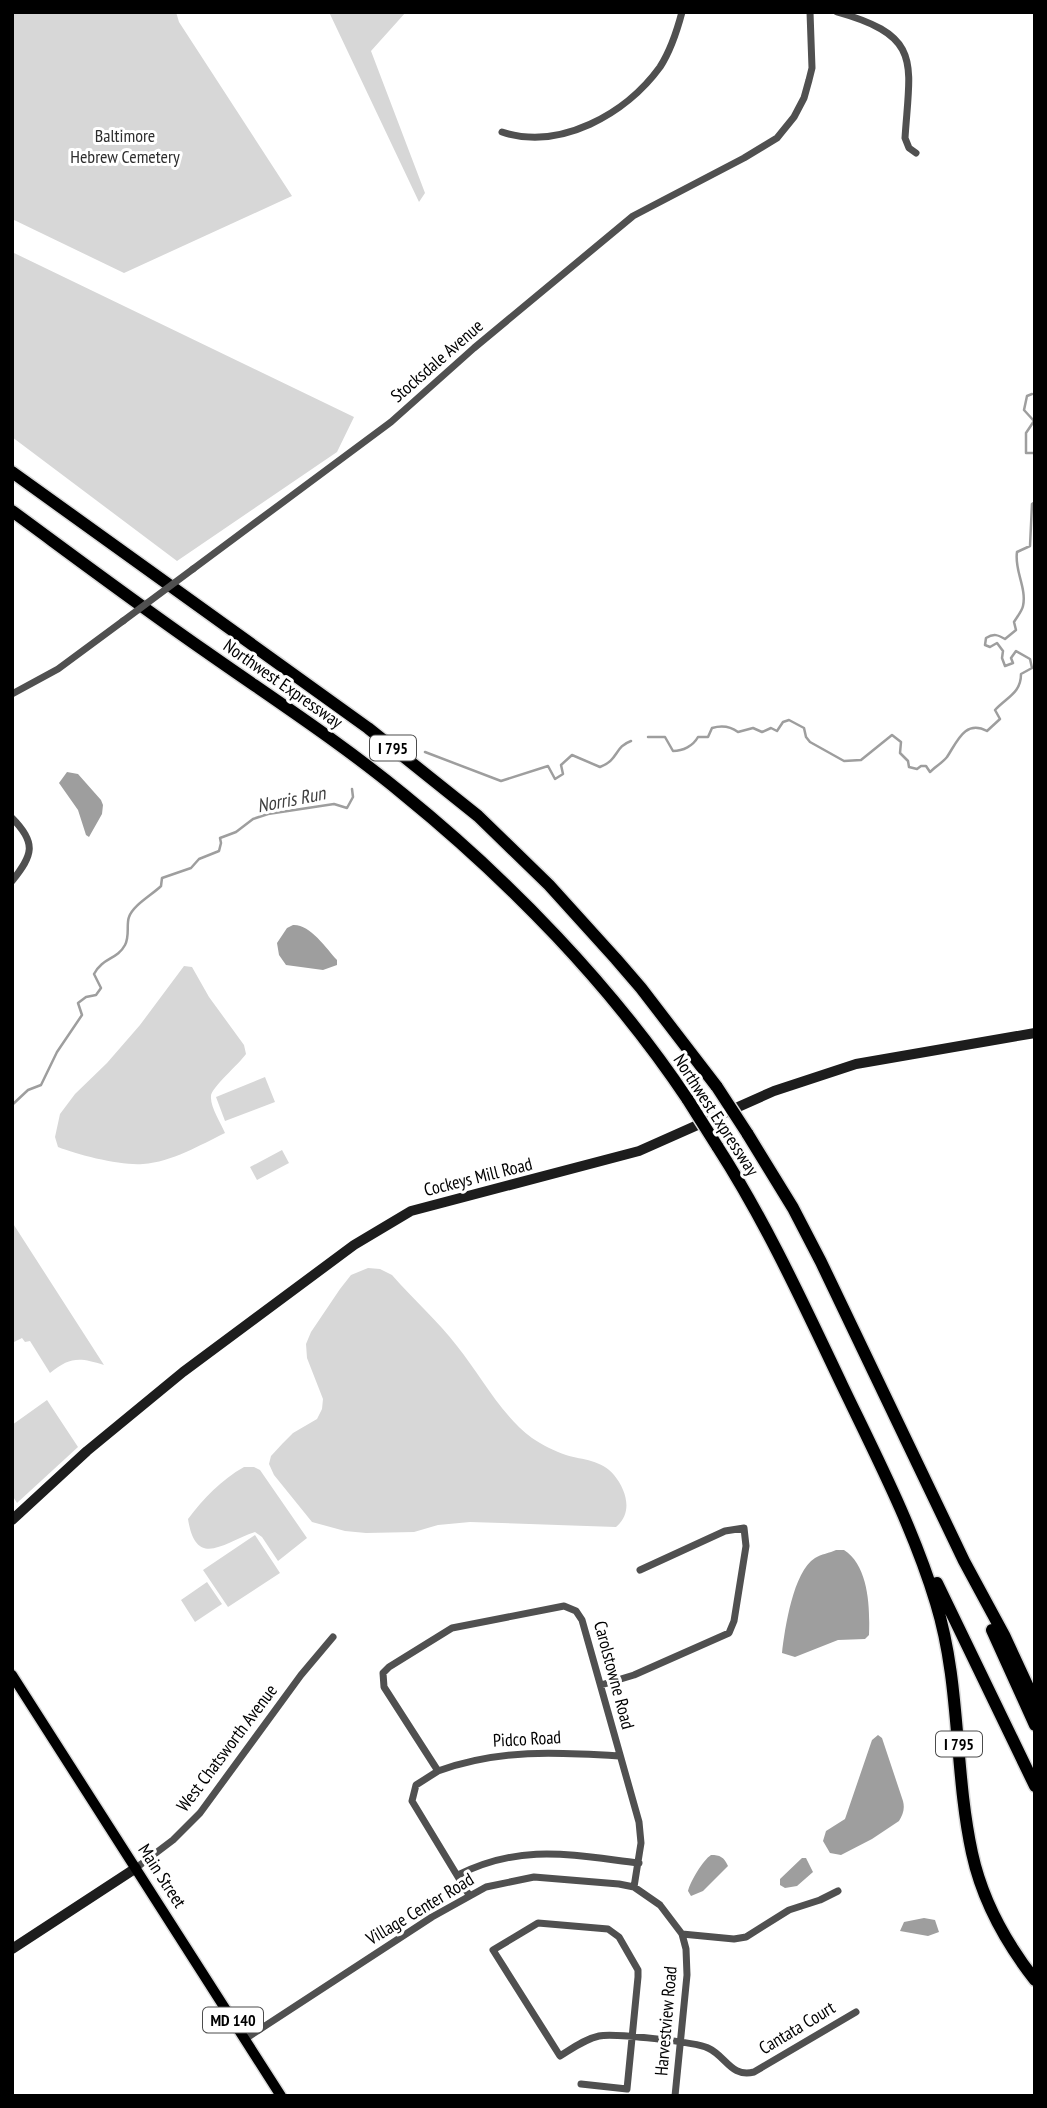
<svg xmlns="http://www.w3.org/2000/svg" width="1047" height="2108" viewBox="0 0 1047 2108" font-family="'PT Sans Narrow',sans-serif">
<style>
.green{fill:#d7d7d7}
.water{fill:#9e9e9e}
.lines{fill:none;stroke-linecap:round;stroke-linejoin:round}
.stream{stroke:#9e9e9e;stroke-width:2.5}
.primary-casing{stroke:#dbdbdb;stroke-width:13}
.highway-casing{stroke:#dbdbdb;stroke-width:15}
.street{stroke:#505050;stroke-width:7}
.secondary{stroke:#1d1d1d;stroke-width:10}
.primary{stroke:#000;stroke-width:10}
.highway{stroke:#000;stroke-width:12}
.highway-bridge-casing{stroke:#dbdbdb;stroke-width:15;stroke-linecap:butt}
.street-bridge{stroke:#505050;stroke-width:7}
.highway-bridge{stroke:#000;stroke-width:12}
.labels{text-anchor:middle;stroke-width:6;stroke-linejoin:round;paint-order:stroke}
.shield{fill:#fff;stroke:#4c4c4c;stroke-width:2}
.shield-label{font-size:16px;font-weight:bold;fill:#000}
.park-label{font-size:18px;fill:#2e2e2e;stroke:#fff}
.street-label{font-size:18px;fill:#000;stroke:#fff}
.water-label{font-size:19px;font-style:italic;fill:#3f3f3f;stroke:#fff}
</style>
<rect width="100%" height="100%" fill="#fff"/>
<path class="green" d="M 12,12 L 176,12 L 179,22 L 292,196 L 124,273 L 12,219 Z
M 329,12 L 406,12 L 371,51 L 425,193 L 419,202 Z
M 12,252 L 354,417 L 337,452 L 177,561 L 12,437 Z
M 184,966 L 192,967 L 209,997 L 244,1045 L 246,1054 C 239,1064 211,1088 211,1096 C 210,1107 221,1123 225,1133 C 200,1145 172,1162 143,1164 C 122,1166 78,1155 58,1147 L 55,1137 L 60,1114 L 75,1094 L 107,1063 L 140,1025 Z
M 265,1077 L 275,1102 L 225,1121 L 216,1097 Z
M 282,1150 L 289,1163 L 257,1180 L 250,1167 Z
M 12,1222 L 104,1365 C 79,1357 70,1357 50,1373 L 30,1341 L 25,1342 L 22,1338 L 12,1343 Z
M 368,1268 L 380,1269 L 392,1275 C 413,1299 438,1321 457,1346 C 481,1376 501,1415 532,1438 C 542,1445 555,1451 566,1455 C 583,1460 602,1460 614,1475 C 627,1491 633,1513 616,1527 L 470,1522 L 438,1525 L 414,1532 L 366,1533 L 345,1531 L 312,1522 L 274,1475 L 269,1464 L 271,1456 L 283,1443 L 293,1433 L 317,1419 L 322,1409 L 323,1399 L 307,1358 L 306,1344 L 311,1332 L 340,1289 L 351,1275 Z
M 47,1400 L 78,1447 L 17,1503 L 12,1495 L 12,1425 Z
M 244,1467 L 254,1467 L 260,1470 L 307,1538 L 278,1561 L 262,1537 L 255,1532 C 224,1542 196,1570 188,1519 C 204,1498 221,1480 244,1467 Z
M 255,1535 L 280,1573 L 228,1607 L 203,1570 Z
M 207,1582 L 222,1604 L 195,1622 L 181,1600 Z"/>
<path class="water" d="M 67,772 L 78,774 L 101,800 L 103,805 L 102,814 L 89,837 L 86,835 L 78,810 L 59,783 Z
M 293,925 C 310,924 326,948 337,960 L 337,965 L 323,970 L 286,965 L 279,955 L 277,943 L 287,928 Z
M 836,1550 L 844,1550 C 869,1566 870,1608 869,1635 L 865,1639 L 838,1640 L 795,1657 L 782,1653 C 785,1628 793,1572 815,1558 C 821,1554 830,1553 836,1550 Z
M 878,1735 L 882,1738 L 903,1801 C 905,1809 903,1814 899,1821 L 872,1839 L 841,1855 L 830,1853 L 823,1841 L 826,1831 L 845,1819 L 872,1740 Z
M 711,1855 C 720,1855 724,1857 728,1866 L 703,1891 L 691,1896 L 688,1891 C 690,1882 703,1860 711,1855 Z
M 802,1858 L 806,1858 L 813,1872 L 797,1886 L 785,1888 L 780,1885 L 780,1879 Z
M 924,1918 L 935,1920 L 939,1932 L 928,1936 L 900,1931 L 904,1922 Z"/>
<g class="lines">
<path class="stream" d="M 1032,394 L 1027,396 L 1024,410 L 1034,421 L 1026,433 L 1026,453 L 1035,453
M 648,737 L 665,737 L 673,751 C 683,751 693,746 698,737 L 708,737 L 712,728 C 722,725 730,726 738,732 L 753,728 L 762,732 L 771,728 L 777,731 L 783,722 L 789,720 L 804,728 L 806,737 L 810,742 L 844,761 L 861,760 L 892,735 L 901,742 L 900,753 L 908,761 L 909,767 L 917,769 L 921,766 L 926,766 L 930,772 C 935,767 942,763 947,757 C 957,742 965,719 987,731 L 1000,719 L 995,710 C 1007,697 1021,693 1021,674 L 1032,668 L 1030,659 L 1016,651 L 1011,658 L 1013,663 L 1005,666 L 1002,658 L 1003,651 L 997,643 L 990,647 L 985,645 L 986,638 C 994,633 998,635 1005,639 L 1016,630 L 1014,622 C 1017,617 1022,611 1023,606 C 1027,588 1014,570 1017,552 L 1030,546 L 1032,504 L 1035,502
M 425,752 L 501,781 L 548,766 L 555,779 L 563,774 L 561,765 L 572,755 L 600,767 C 619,760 614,747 631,741
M 12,1105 L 28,1090 L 41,1085 L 57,1052 L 82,1015 L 78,1003 L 86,997 L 96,995 L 101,988 L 94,974 C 103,957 117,960 125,945 C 130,936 126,925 129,917 C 133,905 152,895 161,886 L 162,878 L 191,868 L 199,859 L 219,851 L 221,843 L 220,838 L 236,832 L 253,819 L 268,814 L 334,804 L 347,808 L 353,797 L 352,789"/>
<g class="primary-casing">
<path id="primary" d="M 12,1675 L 281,2096"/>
</g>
<g class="highway-casing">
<path id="highway" d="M 12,472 L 368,728 L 478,816 L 549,885 L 616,959 L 641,988 L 717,1087
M 12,511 C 76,558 140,606 205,651 C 272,698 340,742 403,794 C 509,880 612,986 688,1100
M 747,1133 L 793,1208 L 821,1262 L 964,1561 L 1004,1635 L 1035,1702
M 717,1146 C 766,1222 803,1303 842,1385 C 876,1456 913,1527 936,1603 C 961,1684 954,1770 972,1853 C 982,1899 1006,1943 1035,1980
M 937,1583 L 1035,1786
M 992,1630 L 1035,1725"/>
</g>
<path class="street" d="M 837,12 C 923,36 910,62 905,138 L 909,148 L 916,153
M 502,132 C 560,151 626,114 660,67 C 671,50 677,31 682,12
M 193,569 L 391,422 L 474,348 L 633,216 L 744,158 L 777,138 L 794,117 L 804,98 L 809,80 L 812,68 L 810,12
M 12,694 L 58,669 L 123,621
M 12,818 C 37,843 33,855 12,881
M 601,1685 L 634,1675 L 729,1633 L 734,1621 L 746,1546 L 744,1528 L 725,1531 L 640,1570
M 438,1771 C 499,1749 556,1752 619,1756
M 136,1868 L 173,1840 L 200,1813 L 301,1675 L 333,1637
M 458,1875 C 522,1843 571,1855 639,1863
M 469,1895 L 412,1801 L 416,1785 L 438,1771 L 384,1687 L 383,1673 L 389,1667 L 452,1628 L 564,1606 L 576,1611 L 582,1620 L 639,1822 L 641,1843 L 634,1887
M 682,1934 L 734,1939 L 746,1937 L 789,1910 L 820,1900 L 838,1891
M 245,2039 L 432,1917 L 486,1887 L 534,1877 L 619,1884 L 634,1887 L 660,1905 L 682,1934 L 686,1949 L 687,1975 L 675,2096
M 581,2084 L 627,2089 L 638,1977 L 638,1970 L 619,1937 L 608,1929 L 538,1923 L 493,1950 L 560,2056 C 573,2048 585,2039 599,2036 C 614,2033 696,2042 708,2048 C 726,2056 731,2078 754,2072 L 856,2012"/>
<path class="secondary" d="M 12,1520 L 87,1451 L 183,1372 L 354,1245 L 411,1211 L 639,1151 L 774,1091 L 856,1064 L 1035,1033
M 12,1949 L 136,1868"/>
<use href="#primary" class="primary"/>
<use href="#highway" class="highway"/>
<g class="highway-bridge-casing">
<path id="highway-bridge" d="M 717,1087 L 747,1133
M 688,1100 L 717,1146"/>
</g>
<path class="street-bridge" d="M 123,621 L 193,569"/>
<use href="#highway-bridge" class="highway-bridge"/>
</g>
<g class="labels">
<g class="shield">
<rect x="370" y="735.5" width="46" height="25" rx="5"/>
<rect x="936" y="1731.5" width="46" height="25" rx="5"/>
<rect x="203" y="2007.5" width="60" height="25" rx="5"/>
</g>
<g class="shield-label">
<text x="393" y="754">I 795</text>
<text x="959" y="1750">I 795</text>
<text x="233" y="2026">MD 140</text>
</g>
<g class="park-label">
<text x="125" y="142">Baltimore<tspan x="125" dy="21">Hebrew Cemetery</tspan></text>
</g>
<g class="street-label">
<text transform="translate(437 361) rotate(-41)" y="6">Stocksdale Avenue</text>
<text transform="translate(283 684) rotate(35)" y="6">Northwest Expressway</text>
<text transform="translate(716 1115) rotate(57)" y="6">Northwest Expressway</text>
<text transform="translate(478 1177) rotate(-14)" y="6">Cockeys Mill Road</text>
<text transform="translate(614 1675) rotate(75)" y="6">Carolstowne Road</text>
<text transform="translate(527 1739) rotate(-3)" y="6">Pidco Road</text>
<text transform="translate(227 1748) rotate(-53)" y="6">West Chatsworth Avenue</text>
<text transform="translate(162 1876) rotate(57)" y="6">Main Street</text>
<text transform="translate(420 1909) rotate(-31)" y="6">Village Center Road</text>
<text transform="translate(666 2021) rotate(-85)" y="6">Harvestview Road</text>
<text transform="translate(797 2028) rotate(-31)" y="6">Cantata Court</text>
</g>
<g class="water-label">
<text transform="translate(291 799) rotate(-11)" y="7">Norris Run</text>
</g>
</g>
<rect width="1047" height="2108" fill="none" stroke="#000000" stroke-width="28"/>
</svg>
